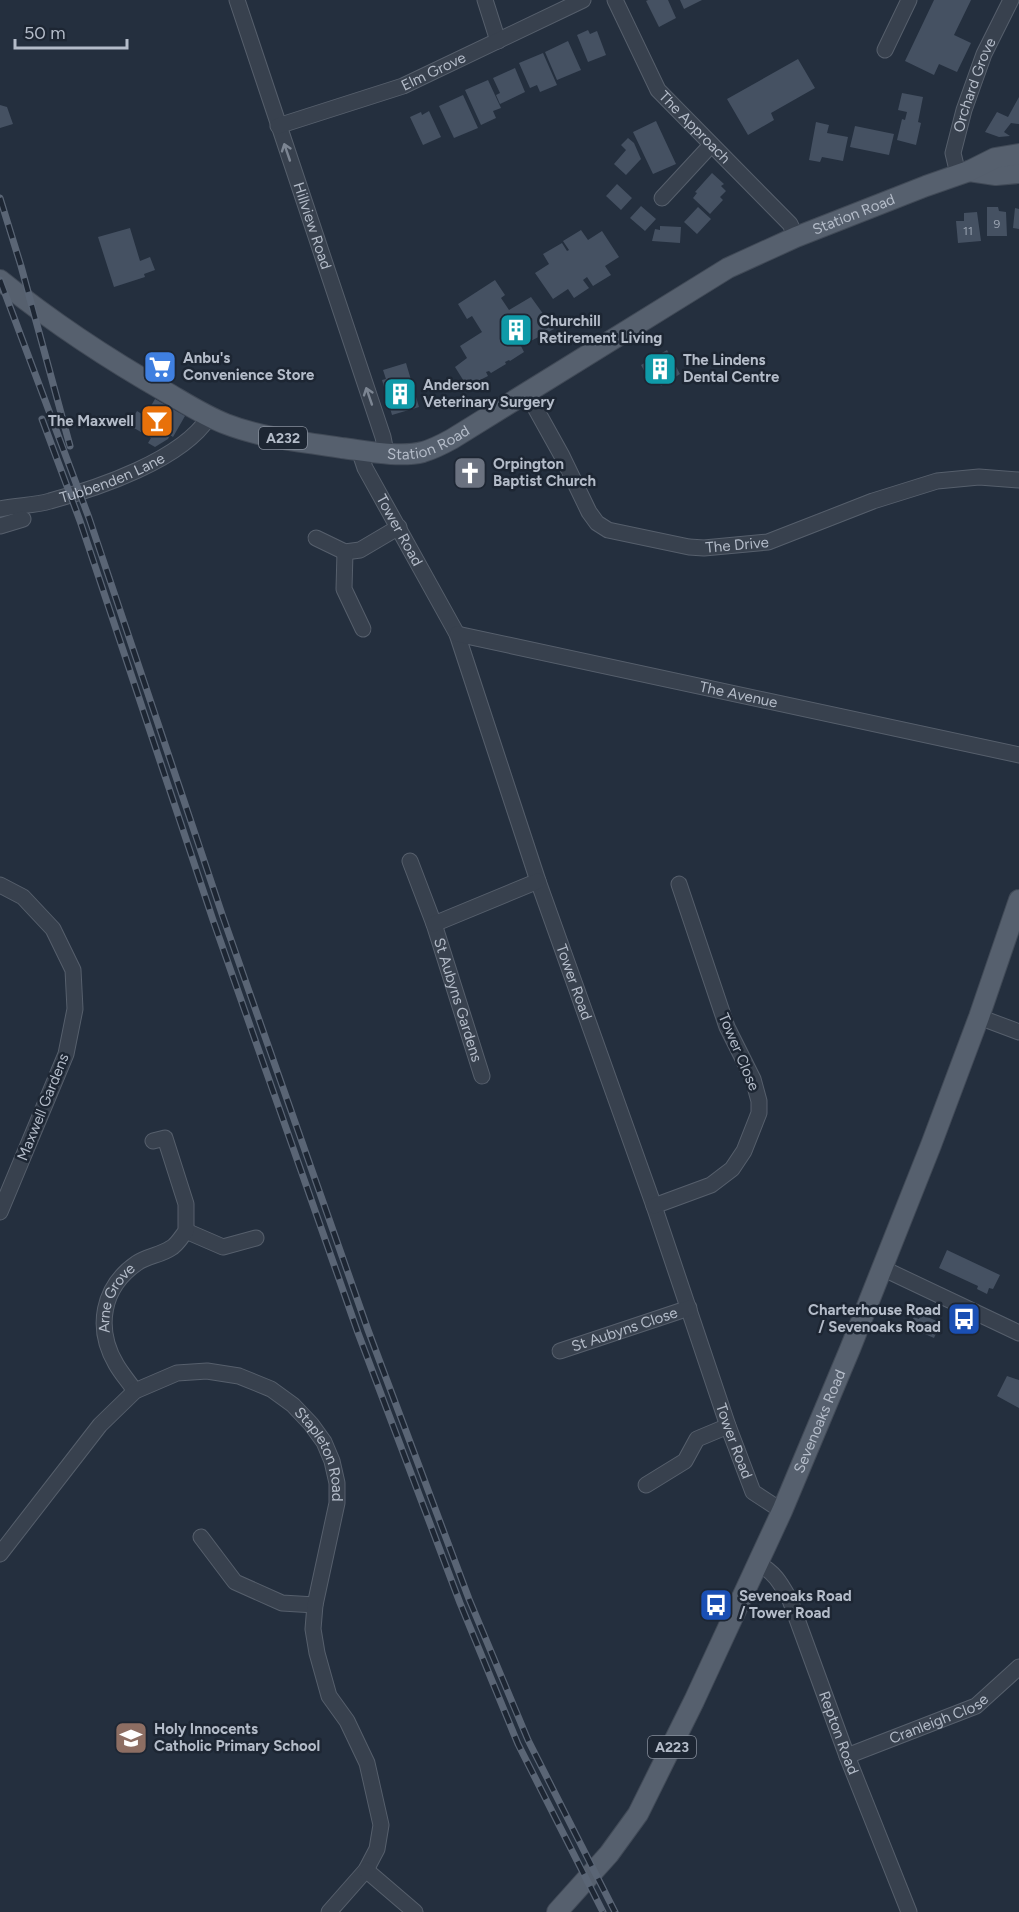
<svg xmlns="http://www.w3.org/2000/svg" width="1019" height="1912" viewBox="0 0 1019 1912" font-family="Figtree,sans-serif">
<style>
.building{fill:#455162}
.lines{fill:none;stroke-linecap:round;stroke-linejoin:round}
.minor-casing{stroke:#565f6c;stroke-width:17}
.major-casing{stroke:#414a57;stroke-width:22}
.minor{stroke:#38414e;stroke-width:15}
.major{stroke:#56606e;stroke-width:20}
.rail-casing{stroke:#5a6575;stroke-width:7}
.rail{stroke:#1d2633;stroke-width:4.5;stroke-dasharray:14;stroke-linecap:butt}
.oneway{stroke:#7c8592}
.labels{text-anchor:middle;stroke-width:5;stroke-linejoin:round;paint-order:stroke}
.number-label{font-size:12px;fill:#98a1af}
.shield{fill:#1d2633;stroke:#878f9c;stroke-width:1.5}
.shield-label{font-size:14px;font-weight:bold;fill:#b4bcc9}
.street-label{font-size:15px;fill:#b4bcc9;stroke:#1d2633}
.poi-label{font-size:15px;font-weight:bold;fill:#b4bcc9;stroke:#1d2633;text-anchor:start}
</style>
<rect width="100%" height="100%" fill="#242f3e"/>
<path class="building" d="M 648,0 L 668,0 L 676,18 L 659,27 L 646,1 Z
M 680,0 L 702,0 L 684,9 Z
M 934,0 L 971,0 L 954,35 L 971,43 L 957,72 L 939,64 L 934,75 L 905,61 Z
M 588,30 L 590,34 L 597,31 L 606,55 L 588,62 L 577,35 Z
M 568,41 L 581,70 L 557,80 L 545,52 Z
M 543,53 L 557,85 L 540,92 L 537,85 L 530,88 L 519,63 Z
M 798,59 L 815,88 L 771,113 L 774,120 L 748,135 L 727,99 Z
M 515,68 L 525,92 L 500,104 L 496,95 L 500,93 L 493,78 Z
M 488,80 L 501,108 L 493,111 L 496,118 L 481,125 L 465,90 Z
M 902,93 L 923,97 L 918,122 L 921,123 L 916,145 L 897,140 L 902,119 L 905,120 L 907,112 L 898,110 Z
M 463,95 L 478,128 L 454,138 L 439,106 Z
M 1019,97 L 1019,124 L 1011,123 L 1004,132 L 1010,136 L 999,137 L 985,132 L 997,112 L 1008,117 Z
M 0,105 L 7,107 L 13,124 L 0,128 Z
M 429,111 L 441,137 L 423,145 L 410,117 L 421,112 L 422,115 Z
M 656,121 L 676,164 L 653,174 L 633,132 Z
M 816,122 L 829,125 L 827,133 L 848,137 L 843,161 L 822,157 L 820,162 L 809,160 Z
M 855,126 L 894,134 L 889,155 L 850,147 Z
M 628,138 L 634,143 L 641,159 L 626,175 L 614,164 L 626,150 L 621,145 Z
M 712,173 L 724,184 L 721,186 L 726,191 L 720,197 L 723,200 L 710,214 L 693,198 L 697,193 L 695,192 Z
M 617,184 L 632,198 L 621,210 L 606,196 Z
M 641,206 L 656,219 L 645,231 L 630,218 Z
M 698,207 L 711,219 L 697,234 L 684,222 Z
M 987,207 L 998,207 L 999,211 L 1006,212 L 1007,236 L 987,236 Z
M 1015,208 L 1019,209 L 1019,229 L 1013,228 Z
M 977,212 L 981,241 L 958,243 L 956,221 L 964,221 L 964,213 Z
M 660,226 L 681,227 L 680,243 L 652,241 L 655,229 L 660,230 Z
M 130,228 L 140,261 L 150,257 L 155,270 L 144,274 L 145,277 L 114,287 L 98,237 Z
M 581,230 L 588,240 L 602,231 L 619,257 L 605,266 L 611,275 L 593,286 L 587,277 L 583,280 L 589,288 L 574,298 L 568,289 L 553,299 L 535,273 L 549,264 L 543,254 L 562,243 L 567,251 L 569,250 L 563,241 Z
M 495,280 L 505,295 L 501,298 L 509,310 L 531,297 L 554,329 L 521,346 L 524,352 L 510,361 L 509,360 L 505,362 L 506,364 L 491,373 L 489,371 L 486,372 L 488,376 L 474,383 L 471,379 L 465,383 L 455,367 L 467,358 L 460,346 L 482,332 L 472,316 L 467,319 L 458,304 Z
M 667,350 L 680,374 L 661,386 L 653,372 L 647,376 L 641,365 Z
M 406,363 L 419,407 L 392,415 L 382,380 L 386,379 L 383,370 Z
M 155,399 L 185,416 L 173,437 L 170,435 L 168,439 L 155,447 L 148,443 L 151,438 L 129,425 L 137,411 L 145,416 Z
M 947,1250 L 1000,1275 L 993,1289 L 989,1288 L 987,1294 L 977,1289 L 978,1286 L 939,1268 Z
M 921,1314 L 941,1323 L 934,1338 L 909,1327 L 914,1317 L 919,1319 Z
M 1007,1376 L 1019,1380 L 1019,1408 L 997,1396 Z"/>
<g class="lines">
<g class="minor-casing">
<g id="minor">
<path id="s1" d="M 237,0 L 383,437 L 386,452"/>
<path d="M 485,0 L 498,41"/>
<path id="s2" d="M 615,0 L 658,90 L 790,224 L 796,237"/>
<path d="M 885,50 L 909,0"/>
<path id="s3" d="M 278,126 L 403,86 L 583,0"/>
<path id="s4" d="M 958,174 L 953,153 L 964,110 L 984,54 L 1011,0"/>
<path d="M 662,198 L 711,145"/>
<path id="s5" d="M 527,393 L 562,456 L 589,512 L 597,523 L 608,530 L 689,547 L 704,548 L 768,542 L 873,501 L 937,481 L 979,477 L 1019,480"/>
<path id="s6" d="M 359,450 L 365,468 L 457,634 L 538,881 L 654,1206 L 728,1426 L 753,1492 L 782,1511"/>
<path id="s7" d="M 0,509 C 16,505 34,506 50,501 C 98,488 182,460 209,417"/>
<path d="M 0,526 L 23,519"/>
<path d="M 316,538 L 345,552 L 360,550 L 399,527"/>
<path d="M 345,552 L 344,589 L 363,629"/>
<path id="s8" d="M 457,634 L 1019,755"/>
<path id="s9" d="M 410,861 L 434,924 L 482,1076"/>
<path d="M 0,885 L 23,897 L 53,929 L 73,970 L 75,1009 L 66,1054 L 0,1212"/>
<path d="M 434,924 L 538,881"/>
<path d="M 979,1017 L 1019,1032"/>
<path d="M 654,1206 L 711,1185 L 732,1169 L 744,1151 L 759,1113 L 759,1101 L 753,1079 L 727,1027 L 679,884"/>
<path d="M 186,1231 L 223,1247 L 256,1238"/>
<path d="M 882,1268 L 1019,1333"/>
<path id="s10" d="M 560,1351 L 689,1308"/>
<path id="s11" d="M 135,1391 C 129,1382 121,1373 116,1364 C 95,1328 102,1287 137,1263 C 147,1256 161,1255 171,1248 C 177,1245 182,1236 186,1231 L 186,1204 L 165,1138 L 153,1141"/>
<path d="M 646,1485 L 685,1461 L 697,1439 L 728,1426"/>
<path d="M 201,1537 L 235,1582 L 282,1603 L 315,1605"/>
<path id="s12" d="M 0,1554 L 100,1425 L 135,1391 L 177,1373 L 207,1371 L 239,1376 L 271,1389 L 293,1405 L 311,1424 L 324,1442 L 332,1461 L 337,1483 L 337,1503 L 315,1605 L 313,1629 L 317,1653 L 329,1696 L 347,1721 L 367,1763 L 381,1825 L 377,1849 L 366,1870 L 329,1912"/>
<path id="s13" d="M 757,1563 C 775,1572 781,1584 790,1600 L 847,1756 L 909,1912"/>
<path id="s14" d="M 847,1756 L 976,1706 L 1019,1667"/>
<path d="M 366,1870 L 415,1912"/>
</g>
</g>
<g class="major-casing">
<g id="major">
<path d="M 969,171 L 996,175 L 1019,173"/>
<path id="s15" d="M 0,280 C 52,322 108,359 166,392 C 185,403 205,416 226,424 C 262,438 303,442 342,448 C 366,451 400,458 423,452 C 433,449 443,444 452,439 L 728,268 L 796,237 L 926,186 L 969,171 L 995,158 L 1019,154"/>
<path id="s16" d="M 557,1912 L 609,1854 L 638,1814 L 694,1701 L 782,1511 L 850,1349 L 931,1145 L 979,1017 L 1019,900"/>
</g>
</g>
<use href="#minor" class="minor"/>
<use href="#major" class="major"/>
<g class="rail-casing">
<path id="rail" d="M 0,198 L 21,266 L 70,446
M 0,280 L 89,518 L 223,917 L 368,1330 L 469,1599 L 528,1740 L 615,1912
M 42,419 L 80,521 L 213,920 L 358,1333 L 460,1603 L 518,1744 L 603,1912"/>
</g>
<use href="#rail" class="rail"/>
</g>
<defs><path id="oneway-shaft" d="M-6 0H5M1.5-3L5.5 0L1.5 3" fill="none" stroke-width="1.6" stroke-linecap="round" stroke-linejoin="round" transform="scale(1.5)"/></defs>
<g class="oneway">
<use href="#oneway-shaft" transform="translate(287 152) rotate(-109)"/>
<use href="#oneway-shaft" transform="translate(369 396) rotate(-109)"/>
</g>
<defs>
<g id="building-square" transform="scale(1.725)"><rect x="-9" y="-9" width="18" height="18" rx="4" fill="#0f9aa8" stroke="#1d2633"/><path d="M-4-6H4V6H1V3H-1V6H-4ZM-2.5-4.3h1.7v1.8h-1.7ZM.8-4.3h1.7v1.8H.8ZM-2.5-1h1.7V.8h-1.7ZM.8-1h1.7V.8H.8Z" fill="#fff"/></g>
<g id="supermarket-square" transform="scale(1.725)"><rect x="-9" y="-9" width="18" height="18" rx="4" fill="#3f7fe0" stroke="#1d2633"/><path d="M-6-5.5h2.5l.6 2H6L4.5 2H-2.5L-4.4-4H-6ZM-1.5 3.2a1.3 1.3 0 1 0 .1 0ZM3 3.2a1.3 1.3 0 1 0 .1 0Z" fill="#fff"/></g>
<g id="bar-square" transform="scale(1.725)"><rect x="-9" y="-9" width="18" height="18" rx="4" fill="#e8710a" stroke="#1d2633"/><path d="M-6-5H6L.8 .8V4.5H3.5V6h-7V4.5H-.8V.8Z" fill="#fff"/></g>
<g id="church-square" transform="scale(1.725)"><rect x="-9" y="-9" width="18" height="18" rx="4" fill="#6b7280" stroke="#1d2633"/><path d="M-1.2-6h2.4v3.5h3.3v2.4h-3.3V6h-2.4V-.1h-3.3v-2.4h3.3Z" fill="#fff"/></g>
<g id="bus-square" transform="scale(1.725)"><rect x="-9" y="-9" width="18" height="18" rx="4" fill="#1a4fb4" stroke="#1d2633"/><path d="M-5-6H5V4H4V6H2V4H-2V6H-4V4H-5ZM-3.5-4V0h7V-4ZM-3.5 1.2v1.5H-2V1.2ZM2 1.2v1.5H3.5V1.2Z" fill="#fff"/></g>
<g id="school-square" transform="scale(1.725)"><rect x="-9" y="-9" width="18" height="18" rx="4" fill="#8d6e63" stroke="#1d2633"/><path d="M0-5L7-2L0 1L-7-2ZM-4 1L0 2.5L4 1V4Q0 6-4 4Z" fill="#fff"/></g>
</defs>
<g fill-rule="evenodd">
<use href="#building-square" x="516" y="330"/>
<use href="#supermarket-square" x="160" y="367"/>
<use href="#building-square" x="660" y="369"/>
<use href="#building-square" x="400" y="394"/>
<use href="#bar-square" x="157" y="421"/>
<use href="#church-square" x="470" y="473"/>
<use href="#bus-square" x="964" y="1319"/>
<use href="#bus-square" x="716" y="1605"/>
<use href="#school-square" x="131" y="1738"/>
</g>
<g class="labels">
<g class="number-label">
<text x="997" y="228">9</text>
<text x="968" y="235">11</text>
</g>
<g class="shield">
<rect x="259" y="427" width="48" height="22" rx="4.5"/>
<rect x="648" y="1736" width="48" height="22" rx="4.5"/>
</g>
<g class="shield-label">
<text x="283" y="443">A232</text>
<text x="672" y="1752">A223</text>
</g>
<g class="street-label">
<text dy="5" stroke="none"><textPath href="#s3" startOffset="165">Elm Grove</textPath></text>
<text dy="5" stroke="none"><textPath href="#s4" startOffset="93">Orchard Grove</textPath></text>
<text dy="5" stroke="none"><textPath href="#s2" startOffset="152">The Approach</textPath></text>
<text dy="5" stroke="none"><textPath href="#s15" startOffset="962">Station Road</textPath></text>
<text dy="5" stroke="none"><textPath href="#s1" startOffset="238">Hillview Road</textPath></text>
<text dy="5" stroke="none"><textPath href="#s15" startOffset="476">Station Road</textPath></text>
<text dy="5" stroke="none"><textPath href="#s7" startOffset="117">Tubbenden Lane</textPath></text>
<text dy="5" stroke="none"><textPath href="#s6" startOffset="90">Tower Road</textPath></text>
<text dy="5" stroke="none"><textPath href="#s5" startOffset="292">The Drive</textPath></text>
<text dy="5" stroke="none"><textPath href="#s8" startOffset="288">The Avenue</textPath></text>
<text dy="5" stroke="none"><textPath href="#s6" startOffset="576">Tower Road</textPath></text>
<text dy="5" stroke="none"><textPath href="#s9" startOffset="147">St Aubyns Gardens</textPath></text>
<text transform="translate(739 1052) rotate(67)" y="5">Tower Close</text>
<text transform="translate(43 1107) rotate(-68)" y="5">Maxwell Gardens</text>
<text dy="5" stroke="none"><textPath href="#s11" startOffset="104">Arne Grove</textPath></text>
<text dy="5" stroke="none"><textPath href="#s10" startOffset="68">St Aubyns Close</textPath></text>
<text dy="5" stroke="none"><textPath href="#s16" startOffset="560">Sevenoaks Road</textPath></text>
<text dy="5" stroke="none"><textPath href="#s6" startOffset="1062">Tower Road</textPath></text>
<text dy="5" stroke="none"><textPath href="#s12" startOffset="440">Stapleton Road</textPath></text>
<text dy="5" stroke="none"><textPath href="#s14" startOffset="99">Cranleigh Close</textPath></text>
<text dy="5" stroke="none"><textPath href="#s13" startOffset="192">Repton Road</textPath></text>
</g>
<g class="poi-label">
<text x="539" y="326">Churchill<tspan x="539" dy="17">Retirement Living</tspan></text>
<text x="183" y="363">Anbu's<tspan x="183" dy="17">Convenience Store</tspan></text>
<text x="683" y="365">The Lindens<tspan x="683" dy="17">Dental Centre</tspan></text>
<text x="423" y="390">Anderson<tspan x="423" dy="17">Veterinary Surgery</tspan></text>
<text x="134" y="426" text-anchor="end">The Maxwell</text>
<text x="493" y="469">Orpington<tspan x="493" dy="17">Baptist Church</tspan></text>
<text x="941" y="1315" text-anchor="end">Charterhouse Road<tspan x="941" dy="17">/ Sevenoaks Road</tspan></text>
<text x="739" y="1601">Sevenoaks Road<tspan x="739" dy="17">/ Tower Road</tspan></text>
<text x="154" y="1734">Holy Innocents<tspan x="154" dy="17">Catholic Primary School</tspan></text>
</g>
</g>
<path d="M15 39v9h112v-9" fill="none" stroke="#b4bcc9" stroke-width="3"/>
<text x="24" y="39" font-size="18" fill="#b4bcc9" stroke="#1d2633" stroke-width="4.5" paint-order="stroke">50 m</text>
</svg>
